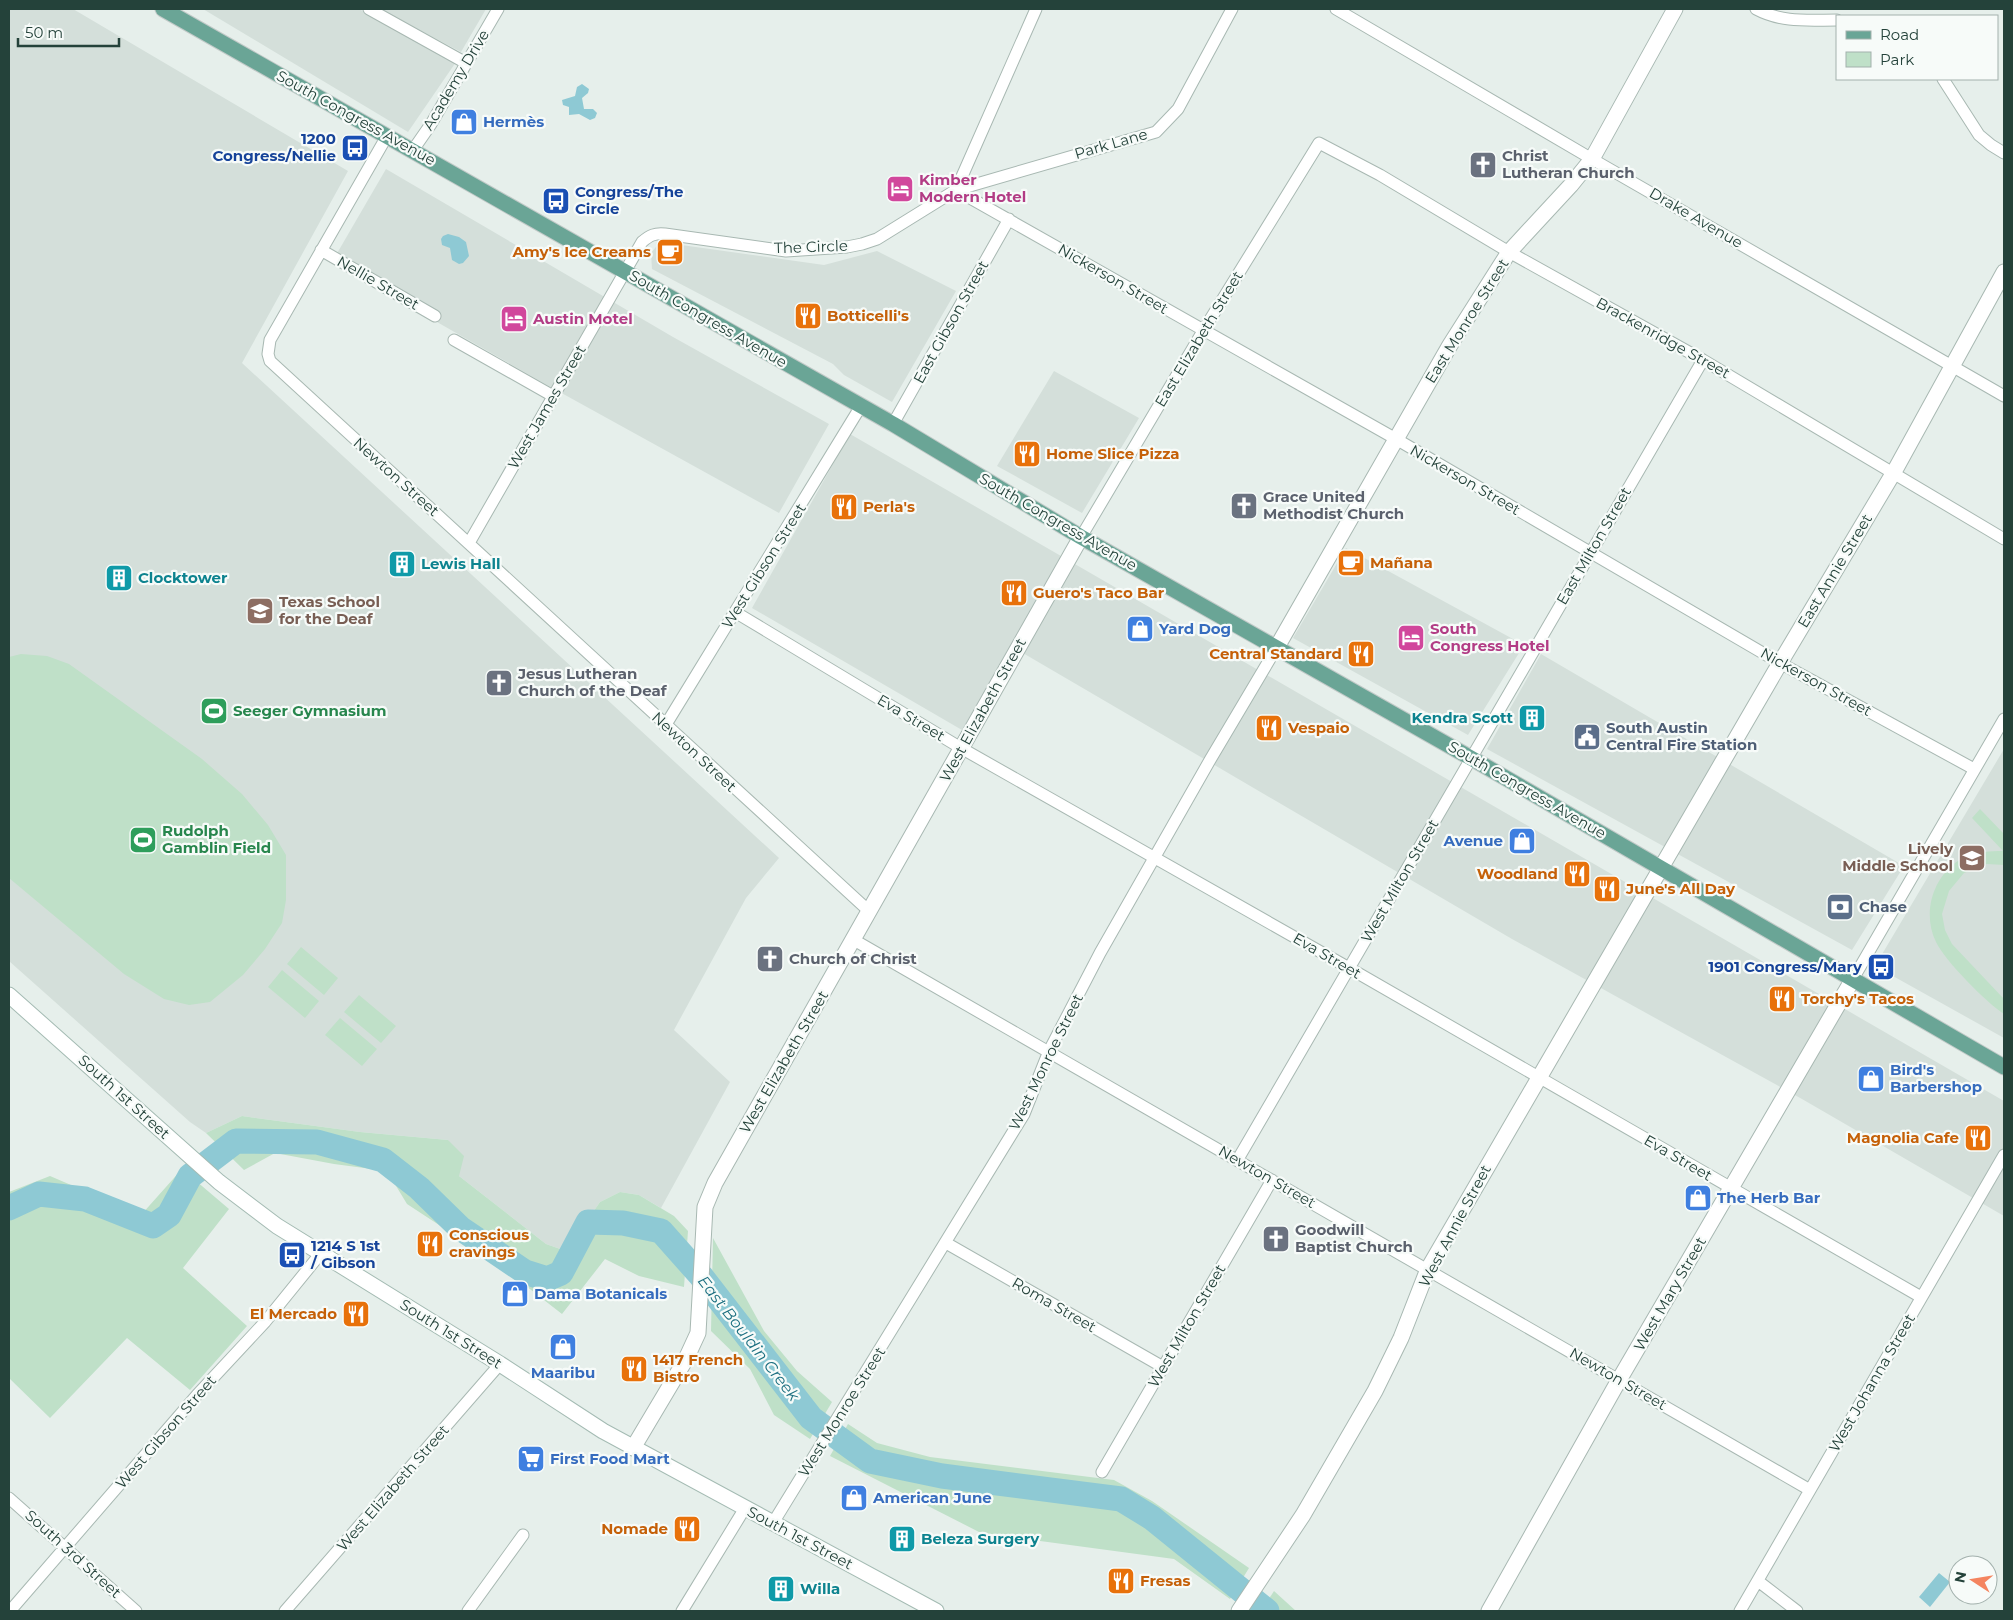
<svg xmlns="http://www.w3.org/2000/svg" width="2013" height="1620" viewBox="0 0 2013 1620" font-family="Montserrat,sans-serif">
<style>
.built{fill:#d4dfda}
.green{fill:#bfe0c8}
.water{fill:#8ec9d4}
.lines{fill:none;stroke-linecap:round;stroke-linejoin:round}
.river{stroke:#8ec9d4;stroke-width:25}
.minor-casing{stroke:#a8b8b2;stroke-width:13}
.tertiary-casing{stroke:#a8b8b2;stroke-width:17}
.secondary-casing{stroke:#a4bbb3;stroke-width:17}
.primary-casing{stroke:#c2cac8;stroke-width:17}
.minor{stroke:#fff;stroke-width:11}
.tertiary{stroke:#fff;stroke-width:15}
.secondary{stroke:#fff;stroke-width:15}
.primary{stroke:#6aa596;stroke-width:15}
.labels{text-anchor:middle;stroke-width:4.5;stroke-linejoin:round;paint-order:stroke}
.street-label{font-size:15px;fill:#24423a;stroke:#f7fbf9}
.shop-label{font-size:15px;font-weight:bold;fill:#366cbe;stroke:#f7fbf9;text-anchor:start}
.transit-label{font-size:15px;font-weight:bold;fill:#164399;stroke:#f7fbf9;text-anchor:end}
.worship-label{font-size:15px;font-weight:bold;fill:#5b616d;stroke:#f7fbf9;text-anchor:start}
.hotel-label{font-size:15px;font-weight:bold;fill:#b23c85;stroke:#f7fbf9;text-anchor:start}
.food-label{font-size:15px;font-weight:bold;fill:#c56008;stroke:#f7fbf9;text-anchor:start}
.culture-label{font-size:15px;font-weight:bold;fill:#0d838f;stroke:#f7fbf9;text-anchor:start}
.education-label{font-size:15px;font-weight:bold;fill:#785e54;stroke:#f7fbf9;text-anchor:start}
.leisure-label{font-size:15px;font-weight:bold;fill:#27864d;stroke:#f7fbf9;text-anchor:start}
.service-label{font-size:15px;font-weight:bold;fill:#4e5e75;stroke:#f7fbf9;text-anchor:start}
.water-label{font-size:16px;font-style:italic;fill:#1c6f80;stroke:#f7fbf9}
</style>
<rect width="100%" height="100%" fill="#e6efeb"/>
<path class="built" d="M 9,9 L 73,9 L 348,171 L 242,363 L 779,858 L 746,898 L 674,1030 L 730,1082 L 661,1208 L 639,1195 L 620,1192 L 600,1202 L 566,1251 L 546,1244 L 459,1176 L 448,1140 L 360,1132 L 242,1116 L 206,1133 L 190,1122 L 9,961 Z
M 203,9 L 359,9 L 456,62 L 408,132 Z
M 380,9 L 486,9 L 461,52 Z
M 386,169 L 673,337 L 829,424 L 779,513 L 547,385 L 332,262 Z
M 660,242 L 824,265 L 877,251 L 956,291 L 892,402 L 844,375 L 833,364 L 652,269 L 651,253 Z
M 1054,371 L 1139,418 L 1082,513 L 997,466 Z
M 850,434 L 2004,1101 L 2004,1216 L 1802,1099 L 1512,939 L 1011,646 L 962,730 L 752,608 Z
M 1346,548 L 1524,645 L 1468,735 L 1293,638 Z
M 1541,654 L 1904,866 L 1852,950 L 1487,749 Z
M 2004,749 L 2004,1038 L 1875,966 Z"/>
<path class="green" d="M 21,654 L 47,656 L 69,664 L 202,759 L 242,794 L 268,825 L 286,855 L 286,900 L 282,923 L 265,949 L 243,975 L 210,1002 L 189,1005 L 164,999 L 124,974 L 9,878 L 9,657 Z
M 1980,809 L 2004,834 L 2004,865 L 1987,864 L 1964,873 L 1949,891 L 1942,914 L 1945,930 L 1952,944 L 2004,999 L 2004,1014 C 1987,1003 1945,961 1936,942 C 1921,912 1934,872 1965,857 C 1977,852 1990,851 2003,851 L 1972,818 Z
M 301,947 L 338,978 L 324,995 L 287,964 Z
M 282,970 L 319,1001 L 305,1018 L 268,987 Z
M 359,995 L 396,1026 L 381,1043 L 344,1012 Z
M 340,1018 L 377,1049 L 362,1066 L 325,1035 Z
M 242,1116 L 360,1132 L 448,1140 L 464,1156 L 459,1176 L 546,1244 L 566,1251 L 600,1202 L 620,1192 L 639,1195 L 674,1216 L 688,1231 L 684,1287 L 639,1276 L 605,1259 L 562,1314 L 494,1261 L 407,1204 L 387,1171 L 334,1164 L 275,1153 L 244,1170 L 206,1133 Z
M 182,1169 L 229,1209 L 183,1268 L 247,1326 L 190,1390 L 127,1338 L 50,1418 L 9,1378 L 9,1192 L 50,1176 L 141,1215 Z
M 713,1238 L 764,1331 L 797,1371 L 832,1402 L 810,1439 L 774,1415 L 750,1369 L 711,1331 Z
M 848,1424 L 877,1443 L 930,1457 L 1114,1480 L 1152,1501 L 1249,1568 L 1230,1599 L 1174,1559 L 981,1533 L 830,1456 Z
M 1274,1591 L 1296,1611 L 1261,1611 Z"/>
<path class="water" d="M 582,84 L 589,89 L 588,93 L 582,98 L 584,109 L 593,109 L 597,113 L 595,118 L 590,120 L 579,114 L 569,115 L 569,107 L 563,105 L 562,100 L 575,96 L 577,87 Z
M 448,234 L 459,237 L 466,242 L 469,256 L 463,263 L 459,264 L 452,260 L 450,248 L 442,245 L 441,239 L 443,236 Z
M 1939,1573 L 1950,1582 L 1930,1607 L 1919,1597 Z"/>
<g class="lines">
<path class="river" d="M 9,1208 L 39,1194 L 85,1199 L 153,1226 L 169,1215 L 190,1176 L 236,1141 L 317,1142 L 383,1160 L 419,1188 L 460,1228 L 525,1272 L 547,1279 L 561,1273 L 588,1222 L 623,1223 L 661,1231 L 701,1276 L 811,1418 L 870,1461 L 942,1476 L 1121,1499 L 1152,1518 L 1267,1611"/>
<g class="minor-casing">
<path id="minor" d="M 369,9 L 466,63
M 1336,9 L 1592,159 L 2004,396
M 1756,9 C 1782,23 1808,20 1837,20
M 1943,79 L 1979,135 L 1991,145 L 2004,153
M 387,136 L 270,340 L 268,354 L 270,361 L 870,912
M 413,150 L 431,124 L 498,9
M 956,190 L 1396,439 L 1780,663 L 1974,769
M 956,190 L 1156,132 L 1178,109 L 1232,9
M 321,250 L 435,316
M 454,340 L 553,396
M 893,424 L 1009,219
M 1081,537 L 1203,331 L 1319,143 L 1380,175 L 1509,252 L 1703,360 L 2004,539
M 469,543 L 642,242 C 650,235 655,233 665,234 L 786,251 L 847,247 L 862,244 L 877,239 L 956,190 L 1036,9
M 735,612 L 961,748 L 1349,968 L 1921,1297
M 665,726 L 861,406
M 854,940 L 1810,1490
M 1853,979 L 2004,719
M 1238,1159 L 1703,360
M 946,1243 L 1163,1367
M 1102,1472 L 1272,1180
M 9,1498 L 136,1611
M 773,1523 L 1024,1114 L 1049,1051 L 1100,953 L 1210,760 L 1277,647
M 1758,1581 L 1797,1611
M 10,1611 L 197,1395 L 265,1322 L 321,1253
M 285,1611 L 500,1364
M 468,1611 L 523,1535
M 682,1611 L 745,1508
M 1740,1611 L 2004,1155"/>
</g>
<g class="tertiary-casing">
<path id="tertiary" d="M 1277,647 L 1450,345 L 1509,252 L 1571,185 L 1592,159 L 1675,9
M 633,1448 L 686,1359 L 698,1333 L 705,1207 L 715,1183 L 1081,537
M 1239,1611 L 1303,1515 L 1375,1391 L 1401,1338 L 1428,1269 L 1780,663 L 1894,472 L 2004,272
M 1489,1611 L 1619,1380 L 1853,979"/>
</g>
<g class="secondary-casing">
<path id="secondary" d="M 9,995 L 219,1182 L 277,1226 L 500,1364 L 603,1431 L 936,1611"/>
</g>
<g class="primary-casing">
<path id="primary" d="M 163,9 L 893,424 L 1081,537 L 1485,766 L 2004,1067"/>
</g>
<use href="#minor" class="minor"/>
<use href="#tertiary" class="tertiary"/>
<use href="#secondary" class="secondary"/>
<use href="#primary" class="primary"/>
</g>
<defs>
<g id="shop-square" transform="scale(1.4375)"><rect x="-9" y="-9" width="18" height="18" rx="4" fill="#3f7fe0" stroke="#f7fbf9"/><path d="M-5-2.5h2.3a2.7 3.5 0 0 1 5.4 0H5L5.5 6h-11ZM-1.5-2.5h3a1.5 2.3 0 0 0-3 0Z" fill="#fff"/></g>
<g id="bus-square" transform="scale(1.4375)"><rect x="-9" y="-9" width="18" height="18" rx="4" fill="#1a4fb4" stroke="#f7fbf9"/><path d="M-5-6H5V4H4V6H2V4H-2V6H-4V4H-5ZM-3.5-4V0h7V-4ZM-3.5 1.2v1.5H-2V1.2ZM2 1.2v1.5H3.5V1.2Z" fill="#fff"/></g>
<g id="church-square" transform="scale(1.4375)"><rect x="-9" y="-9" width="18" height="18" rx="4" fill="#6b7280" stroke="#f7fbf9"/><path d="M-1.2-6h2.4v3.5h3.3v2.4h-3.3V6h-2.4V-.1h-3.3v-2.4h3.3Z" fill="#fff"/></g>
<g id="hotel-square" transform="scale(1.4375)"><rect x="-9" y="-9" width="18" height="18" rx="4" fill="#d1479c" stroke="#f7fbf9"/><path d="M-6-4.5h1.5V1H6V5H4.5V3h-9V5H-6ZM-4 0a1.8 1.8 0 1 1 3.6 0ZM.5 0V-2.5h3Q6-2.5 6 0Z" fill="#fff"/></g>
<g id="cafe-square" transform="scale(1.4375)"><rect x="-9" y="-9" width="18" height="18" rx="4" fill="#e8710a" stroke="#f7fbf9"/><path d="M-5.5-4.5H6V0H3Q3 3.5 0 3.5H-2.5Q-5.5 3.5-5.5 0ZM3-3.2v2h1.7v-2ZM-6 4.5H4V6H-6Z" fill="#fff"/></g>
<g id="restaurant-square" transform="scale(1.4375)"><rect x="-9" y="-9" width="18" height="18" rx="4" fill="#e8710a" stroke="#f7fbf9"/><path d="M-5-6h1v4h1v-4h1v4h1v-4h1v5L-1.5 .5V6h-2V.5L-5-1ZM5-6V6H3V1.5H1.5Q1.5-4 5-6Z" fill="#fff"/></g>
<g id="building-square" transform="scale(1.4375)"><rect x="-9" y="-9" width="18" height="18" rx="4" fill="#0f9aa8" stroke="#f7fbf9"/><path d="M-4-6H4V6H1V3H-1V6H-4ZM-2.5-4.3h1.7v1.8h-1.7ZM.8-4.3h1.7v1.8H.8ZM-2.5-1h1.7V.8h-1.7ZM.8-1h1.7V.8H.8Z" fill="#fff"/></g>
<g id="school-square" transform="scale(1.4375)"><rect x="-9" y="-9" width="18" height="18" rx="4" fill="#8d6e63" stroke="#f7fbf9"/><path d="M0-5L7-2L0 1L-7-2ZM-4 1L0 2.5L4 1V4Q0 6-4 4Z" fill="#fff"/></g>
<g id="stadium-square" transform="scale(1.4375)"><rect x="-9" y="-9" width="18" height="18" rx="4" fill="#2e9e5b" stroke="#f7fbf9"/><path d="M0-5a6.5 5 0 1 0 0 10a6.5 5 0 1 0 0-10ZM-3.5-1.8h7v3.6h-7Z" fill="#fff"/></g>
<g id="civic-square" transform="scale(1.4375)"><rect x="-9" y="-9" width="18" height="18" rx="4" fill="#5c6f8a" stroke="#f7fbf9"/><path d="M-.6-6.5H3V-4.5H.6V-3L4-1V1h2V6H-6V1h2V-1L-.6-3ZM-1.2 2.5V6h2.4V2.5Z" fill="#fff"/></g>
<g id="bank-square" transform="scale(1.4375)"><rect x="-9" y="-9" width="18" height="18" rx="4" fill="#5c6f8a" stroke="#f7fbf9"/><path d="M-6-4H6V4H-6ZM0-2.3a2.3 2.3 0 1 0 0 4.6a2.3 2.3 0 1 0 0-4.6Z" fill="#fff"/></g>
<g id="supermarket-square" transform="scale(1.4375)"><rect x="-9" y="-9" width="18" height="18" rx="4" fill="#3f7fe0" stroke="#f7fbf9"/><path d="M-6-5.5h2.5l.6 2H6L4.5 2H-2.5L-4.4-4H-6ZM-1.5 3.2a1.3 1.3 0 1 0 .1 0ZM3 3.2a1.3 1.3 0 1 0 .1 0Z" fill="#fff"/></g>
</defs>
<g fill-rule="evenodd">
<use href="#shop-square" x="464" y="122"/>
<use href="#bus-square" x="355" y="148"/>
<use href="#church-square" x="1483" y="165"/>
<use href="#hotel-square" x="900" y="189"/>
<use href="#bus-square" x="556" y="201"/>
<use href="#cafe-square" x="670" y="252"/>
<use href="#restaurant-square" x="808" y="316"/>
<use href="#hotel-square" x="514" y="319"/>
<use href="#restaurant-square" x="1027" y="454"/>
<use href="#church-square" x="1244" y="506"/>
<use href="#restaurant-square" x="844" y="507"/>
<use href="#cafe-square" x="1351" y="563"/>
<use href="#building-square" x="402" y="564"/>
<use href="#building-square" x="119" y="578"/>
<use href="#restaurant-square" x="1014" y="593"/>
<use href="#school-square" x="260" y="611"/>
<use href="#shop-square" x="1140" y="629"/>
<use href="#hotel-square" x="1411" y="638"/>
<use href="#restaurant-square" x="1361" y="654"/>
<use href="#church-square" x="499" y="683"/>
<use href="#stadium-square" x="214" y="711"/>
<use href="#building-square" x="1532" y="718"/>
<use href="#restaurant-square" x="1269" y="728"/>
<use href="#civic-square" x="1587" y="737"/>
<use href="#stadium-square" x="143" y="840"/>
<use href="#shop-square" x="1522" y="841"/>
<use href="#school-square" x="1972" y="858"/>
<use href="#restaurant-square" x="1577" y="874"/>
<use href="#restaurant-square" x="1607" y="889"/>
<use href="#bank-square" x="1840" y="907"/>
<use href="#church-square" x="770" y="959"/>
<use href="#bus-square" x="1881" y="967"/>
<use href="#restaurant-square" x="1782" y="999"/>
<use href="#shop-square" x="1871" y="1079"/>
<use href="#restaurant-square" x="1978" y="1138"/>
<use href="#shop-square" x="1698" y="1198"/>
<use href="#church-square" x="1276" y="1239"/>
<use href="#restaurant-square" x="430" y="1244"/>
<use href="#bus-square" x="292" y="1255"/>
<use href="#shop-square" x="515" y="1294"/>
<use href="#restaurant-square" x="356" y="1314"/>
<use href="#shop-square" x="563" y="1347"/>
<use href="#restaurant-square" x="634" y="1369"/>
<use href="#supermarket-square" x="531" y="1459"/>
<use href="#shop-square" x="854" y="1498"/>
<use href="#restaurant-square" x="687" y="1529"/>
<use href="#building-square" x="902" y="1539"/>
<use href="#restaurant-square" x="1121" y="1581"/>
<use href="#building-square" x="781" y="1589"/>
</g>
<g class="labels">
<g class="street-label">
<text transform="translate(456 80) rotate(-59)" y="5">Academy Drive</text>
<text transform="translate(356 118) rotate(29)" y="5">South Congress Avenue</text>
<text transform="translate(1111 144) rotate(-16)" y="5">Park Lane</text>
<text transform="translate(1696 218) rotate(30)" y="5">Drake Avenue</text>
<text transform="translate(811 247) rotate(-2)" y="5">The Circle</text>
<text transform="translate(1113 279) rotate(30)" y="5">Nickerson Street</text>
<text transform="translate(378 283) rotate(30)" y="5">Nellie Street</text>
<text transform="translate(708 319) rotate(30)" y="5">South Congress Avenue</text>
<text transform="translate(1467 321) rotate(-58)" y="5">East Monroe Street</text>
<text transform="translate(951 322) rotate(-61)" y="5">East Gibson Street</text>
<text transform="translate(1663 338) rotate(29)" y="5">Brackenridge Street</text>
<text transform="translate(1199 339) rotate(-59)" y="5">East Elizabeth Street</text>
<text transform="translate(547 407) rotate(-60)" y="5">West James Street</text>
<text transform="translate(396 477) rotate(42)" y="5">Newton Street</text>
<text transform="translate(1465 480) rotate(30)" y="5">Nickerson Street</text>
<text transform="translate(1058 522) rotate(30)" y="5">South Congress Avenue</text>
<text transform="translate(1594 546) rotate(-60)" y="5">East Milton Street</text>
<text transform="translate(764 566) rotate(-58)" y="5">West Gibson Street</text>
<text transform="translate(1835 571) rotate(-59)" y="5">East Annie Street</text>
<text transform="translate(1816 682) rotate(29)" y="5">Nickerson Street</text>
<text transform="translate(983 710) rotate(-61)" y="5">West Elizabeth Street</text>
<text transform="translate(911 718) rotate(31)" y="5">Eva Street</text>
<text transform="translate(694 752) rotate(43)" y="5">Newton Street</text>
<text transform="translate(1527 790) rotate(30)" y="5">South Congress Avenue</text>
<text transform="translate(1400 881) rotate(-60)" y="5">West Milton Street</text>
<text transform="translate(1327 956) rotate(30)" y="5">Eva Street</text>
<text transform="translate(784 1062) rotate(-60)" y="5">West Elizabeth Street</text>
<text transform="translate(1046 1062) rotate(-64)" y="5">West Monroe Street</text>
<text transform="translate(124 1097) rotate(42)" y="5">South 1st Street</text>
<text transform="translate(1678 1158) rotate(30)" y="5">Eva Street</text>
<text transform="translate(1267 1177) rotate(30)" y="5">Newton Street</text>
<text transform="translate(1455 1226) rotate(-62)" y="5">West Annie Street</text>
<text transform="translate(1670 1294) rotate(-60)" y="5">West Mary Street</text>
<text transform="translate(1054 1305) rotate(30)" y="5">Roma Street</text>
<text transform="translate(1187 1326) rotate(-60)" y="5">West Milton Street</text>
<text transform="translate(451 1334) rotate(32)" y="5">South 1st Street</text>
<text transform="translate(1618 1379) rotate(30)" y="5">Newton Street</text>
<text transform="translate(1872 1383) rotate(-60)" y="5">West Johanna Street</text>
<text transform="translate(842 1412) rotate(-58)" y="5">West Monroe Street</text>
<text transform="translate(166 1432) rotate(-49)" y="5">West Gibson Street</text>
<text transform="translate(393 1488) rotate(-49)" y="5">West Elizabeth Street</text>
<text transform="translate(800 1538) rotate(28)" y="5">South 1st Street</text>
<text transform="translate(73 1554) rotate(42)" y="5">South 3rd Street</text>
</g>
<g class="shop-label">
<text x="483" y="127">Hermès</text>
<text x="1159" y="634">Yard Dog</text>
<text x="1503" y="846" text-anchor="end">Avenue</text>
<text x="1890" y="1075">Bird's<tspan x="1890" dy="17">Barbershop</tspan></text>
<text x="1717" y="1203">The Herb Bar</text>
<text x="534" y="1299">Dama Botanicals</text>
<text x="563" y="1378" text-anchor="middle">Maaribu</text>
<text x="550" y="1464">First Food Mart</text>
<text x="873" y="1503">American June</text>
</g>
<g class="transit-label">
<text x="336" y="144">1200<tspan x="336" dy="17">Congress/Nellie</tspan></text>
<text x="575" y="197" text-anchor="start">Congress/The<tspan x="575" dy="17">Circle</tspan></text>
<text x="1862" y="972">1901 Congress/Mary</text>
<text x="311" y="1251" text-anchor="start">1214 S 1st<tspan x="311" dy="17">/ Gibson</tspan></text>
</g>
<g class="worship-label">
<text x="1502" y="161">Christ<tspan x="1502" dy="17">Lutheran Church</tspan></text>
<text x="1263" y="502">Grace United<tspan x="1263" dy="17">Methodist Church</tspan></text>
<text x="518" y="679">Jesus Lutheran<tspan x="518" dy="17">Church of the Deaf</tspan></text>
<text x="789" y="964">Church of Christ</text>
<text x="1295" y="1235">Goodwill<tspan x="1295" dy="17">Baptist Church</tspan></text>
</g>
<g class="hotel-label">
<text x="919" y="185">Kimber<tspan x="919" dy="17">Modern Hotel</tspan></text>
<text x="533" y="324">Austin Motel</text>
<text x="1430" y="634">South<tspan x="1430" dy="17">Congress Hotel</tspan></text>
</g>
<g class="food-label">
<text x="651" y="257" text-anchor="end">Amy's Ice Creams</text>
<text x="827" y="321">Botticelli's</text>
<text x="1046" y="459">Home Slice Pizza</text>
<text x="863" y="512">Perla's</text>
<text x="1370" y="568">Mañana</text>
<text x="1033" y="598">Guero's Taco Bar</text>
<text x="1342" y="659" text-anchor="end">Central Standard</text>
<text x="1288" y="733">Vespaio</text>
<text x="1558" y="879" text-anchor="end">Woodland</text>
<text x="1626" y="894">June's All Day</text>
<text x="1801" y="1004">Torchy's Tacos</text>
<text x="1959" y="1143" text-anchor="end">Magnolia Cafe</text>
<text x="449" y="1240">Conscious<tspan x="449" dy="17">cravings</tspan></text>
<text x="337" y="1319" text-anchor="end">El Mercado</text>
<text x="653" y="1365">1417 French<tspan x="653" dy="17">Bistro</tspan></text>
<text x="668" y="1534" text-anchor="end">Nomade</text>
<text x="1140" y="1586">Fresas</text>
</g>
<g class="culture-label">
<text x="421" y="569">Lewis Hall</text>
<text x="138" y="583">Clocktower</text>
<text x="1513" y="723" text-anchor="end">Kendra Scott</text>
<text x="921" y="1544">Beleza Surgery</text>
<text x="800" y="1594">Willa</text>
</g>
<g class="education-label">
<text x="279" y="607">Texas School<tspan x="279" dy="17">for the Deaf</tspan></text>
<text x="1953" y="854" text-anchor="end">Lively<tspan x="1953" dy="17">Middle School</tspan></text>
</g>
<g class="leisure-label">
<text x="233" y="716">Seeger Gymnasium</text>
<text x="162" y="836">Rudolph<tspan x="162" dy="17">Gamblin Field</tspan></text>
</g>
<g class="service-label">
<text x="1606" y="733">South Austin<tspan x="1606" dy="17">Central Fire Station</tspan></text>
<text x="1859" y="912">Chase</text>
</g>
<g class="water-label">
<text transform="translate(749 1338) rotate(52)" y="6">East Bouldin Creek</text>
</g>
</g>
<rect width="2013" height="1620" fill="none" stroke="#24423a" stroke-width="20"/>
<rect x="1836" y="15" width="162" height="65" fill="#f7fbf9" stroke="#a3b1ad"/>
<rect x="1846" y="31" width="25" height="8" fill="#6aa596" stroke="#a3b1ad"/>
<text x="1880" y="40" font-size="15" fill="#24423a">Road</text>
<rect x="1846" y="52" width="25" height="15" fill="#bfe0c8" stroke="#a3b1ad"/>
<text x="1880" y="65" font-size="15" fill="#24423a">Park</text>
<g transform="translate(1973 1580) rotate(282)"><circle r="24" fill="#f7fbf9" stroke="#a3b1ad"/>
<path d="M0-4L9 19L0 12L-9 19Z" fill="#f4845f"/>
<text y="-8" font-size="14" font-weight="bold" text-anchor="middle" fill="#24423a">N</text>
</g>
<path d="M18 38v8h101v-8" fill="none" stroke="#24423a" stroke-width="2.5"/>
<text x="25" y="38" font-size="15" fill="#24423a" stroke="#f7fbf9" stroke-width="4" paint-order="stroke">50 m</text>
</svg>
